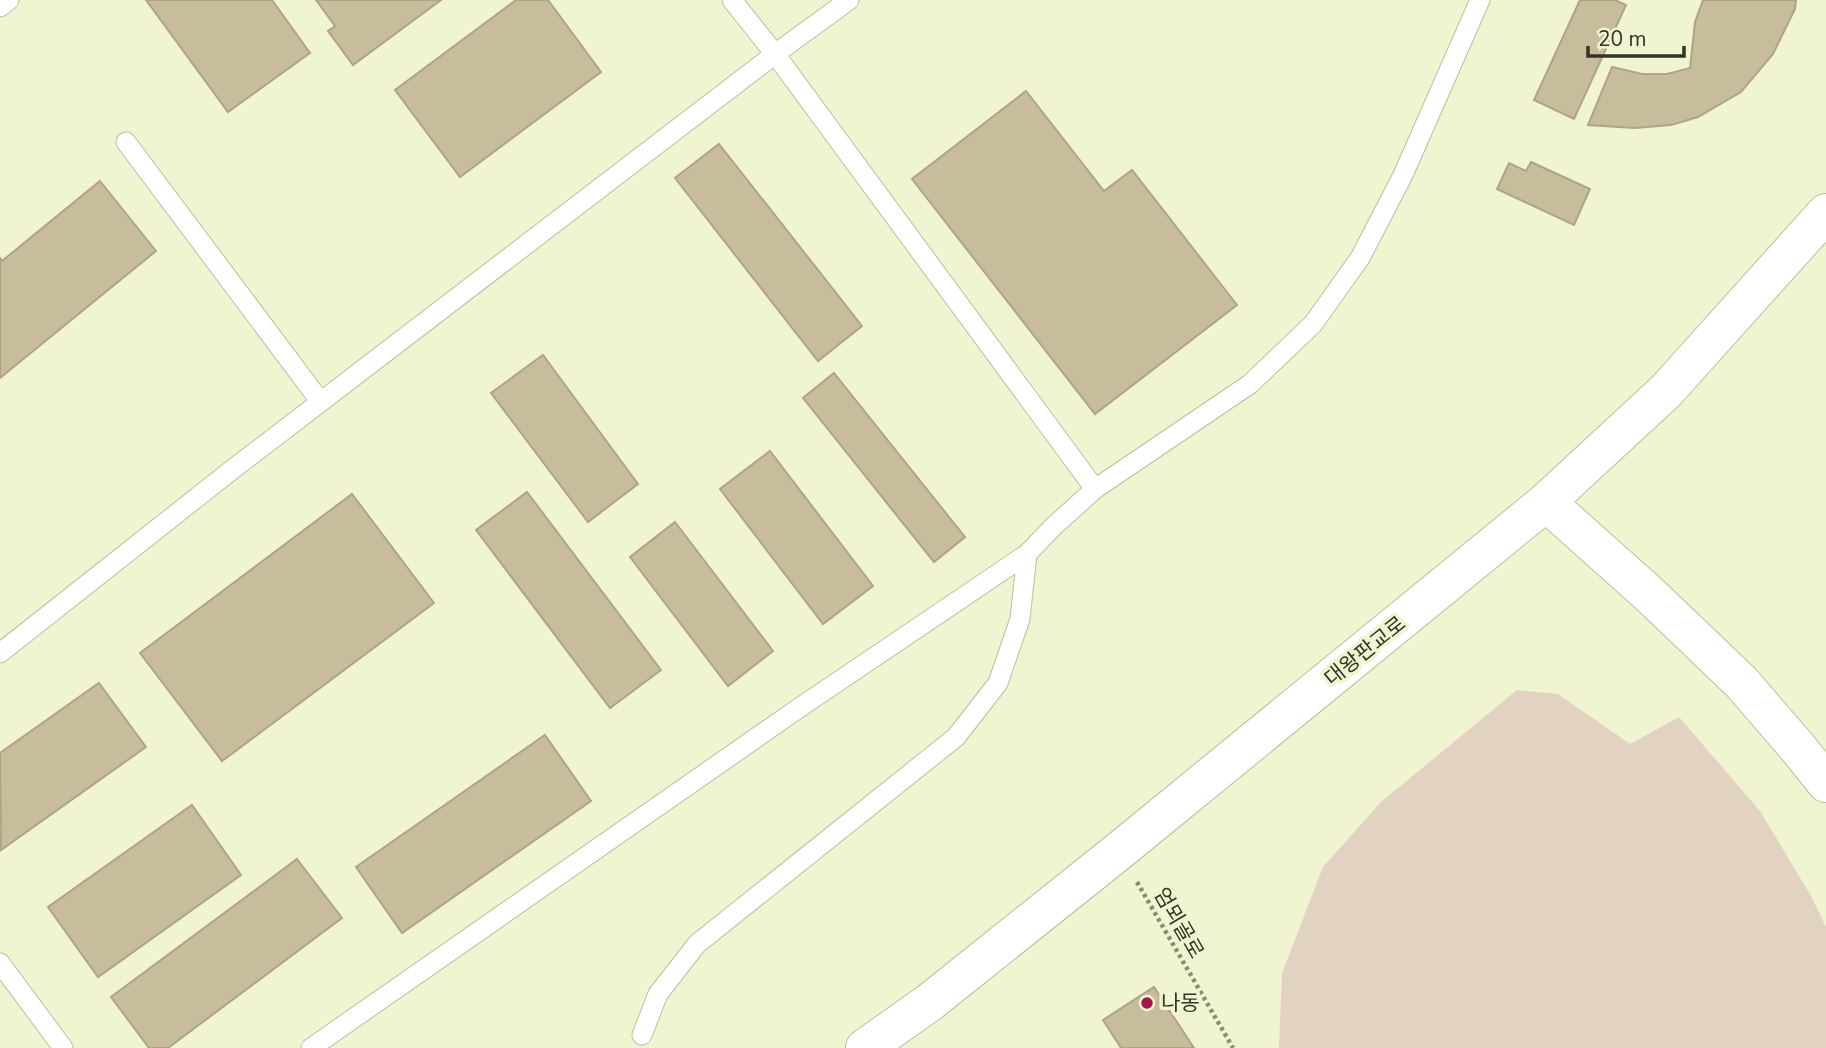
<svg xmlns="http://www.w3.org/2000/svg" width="1826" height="1048" viewBox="0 0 1826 1048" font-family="'Nunito Sans','Noto Sans KR',sans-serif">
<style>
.green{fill:#e2d2c2}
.building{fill:#c7bc9b;stroke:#afa484;stroke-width:2}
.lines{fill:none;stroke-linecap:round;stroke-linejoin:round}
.lane-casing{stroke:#bbbf9d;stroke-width:21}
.street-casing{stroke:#bbbf9d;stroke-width:40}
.primary-casing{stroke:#bbbf9d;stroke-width:40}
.path{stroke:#898b74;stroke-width:4.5;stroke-dasharray:3.5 3.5;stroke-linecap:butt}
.lane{stroke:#fff;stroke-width:19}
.street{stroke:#fff;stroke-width:38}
.primary{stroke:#fff;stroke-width:38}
.poi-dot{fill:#a51352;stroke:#f0f4d1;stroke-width:2.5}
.labels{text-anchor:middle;stroke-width:7;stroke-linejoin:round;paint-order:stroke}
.street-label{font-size:21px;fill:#333427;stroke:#f0f4d1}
.poi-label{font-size:21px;fill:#333427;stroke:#f0f4d1;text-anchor:start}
</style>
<rect width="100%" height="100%" fill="#f0f4d1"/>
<path class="green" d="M 1517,690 L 1558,694 L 1630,744 L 1679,717 L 1760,811 L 1811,896 L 1826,927 L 1826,1048 L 1279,1048 L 1282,973 L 1323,867 L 1381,802 Z"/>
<path class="building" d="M 146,0 L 272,0 L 310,53 L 228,112 Z
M 316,0 L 441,0 L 353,65 L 328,31 L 335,26 Z
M 516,0 L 548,0 L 601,72 L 460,177 L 395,90 Z
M 1580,0 L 1615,0 L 1626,5 L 1574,119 L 1534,100 Z
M 1703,0 L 1796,0 L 1795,9 L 1773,54 L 1741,92 L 1698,117 L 1671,125 L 1635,128 L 1588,125 L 1612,67 L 1642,74 L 1667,74 L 1690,68 L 1695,22 Z
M 1026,91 L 1104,191 L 1132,170 L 1237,305 L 1095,414 L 912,179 Z
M 719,144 L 862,326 L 818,361 L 675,178 Z
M 1531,162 L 1590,189 L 1574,225 L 1497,189 L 1509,163 L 1526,171 Z
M 100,181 L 156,251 L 0,378 L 0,258 L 2,261 Z
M 543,355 L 638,484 L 588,522 L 491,393 Z
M 834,373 L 965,537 L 934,562 L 803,398 Z
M 770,451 L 873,586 L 823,624 L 720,489 Z
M 527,492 L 661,670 L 610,708 L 476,530 Z
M 352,494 L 434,603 L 222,761 L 140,653 Z
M 675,522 L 773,651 L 728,686 L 630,557 Z
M 99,683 L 146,747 L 1,850 L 0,753 Z
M 545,735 L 591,801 L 402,933 L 356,867 Z
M 192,805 L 241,875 L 98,977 L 48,907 Z
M 297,859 L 342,918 L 168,1048 L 149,1048 L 111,997 Z
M 1154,987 L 1194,1048 L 1121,1048 L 1103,1020 Z"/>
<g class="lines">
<g class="lane-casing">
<path id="lane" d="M 0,7 L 9,0
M 126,142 L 320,401
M 1095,489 L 1250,384 L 1313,324 L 1360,258 L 1403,175 L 1480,0
M 0,653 L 233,469 L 775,54 L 849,0
M 0,963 L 63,1048
M 642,1035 L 658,994 L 697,944 L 956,737 L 998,683 L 1020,619 L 1027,554
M 311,1048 L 799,708 L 1027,554 L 1054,526 L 1095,489 L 775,54 L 732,0"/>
</g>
<g class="street-casing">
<path id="street" d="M 1546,502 L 1649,594 L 1742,683 L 1798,748 L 1826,783"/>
</g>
<g class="primary-casing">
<path id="primary" d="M 865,1048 L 930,1002 L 1119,851 L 1546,502 L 1666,391 L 1826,213"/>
</g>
<path class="path" d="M 1137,882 L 1233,1048"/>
<use href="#lane" class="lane"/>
<use href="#street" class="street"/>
<use href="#primary" class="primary"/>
</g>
<circle class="poi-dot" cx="1147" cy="1003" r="7"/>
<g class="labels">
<g class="street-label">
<text transform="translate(1365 651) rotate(-39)" y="7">대왕판교로</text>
<text transform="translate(1179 923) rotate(60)" y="7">엄뫼골로</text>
</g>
<g class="poi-label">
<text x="1161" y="1010">나동</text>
</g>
</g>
<path d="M1588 46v10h96v-10" fill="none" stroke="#333427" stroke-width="3.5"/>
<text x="1598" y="46" font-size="21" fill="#333427" stroke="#f0f4d1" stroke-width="5" paint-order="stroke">20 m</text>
</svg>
